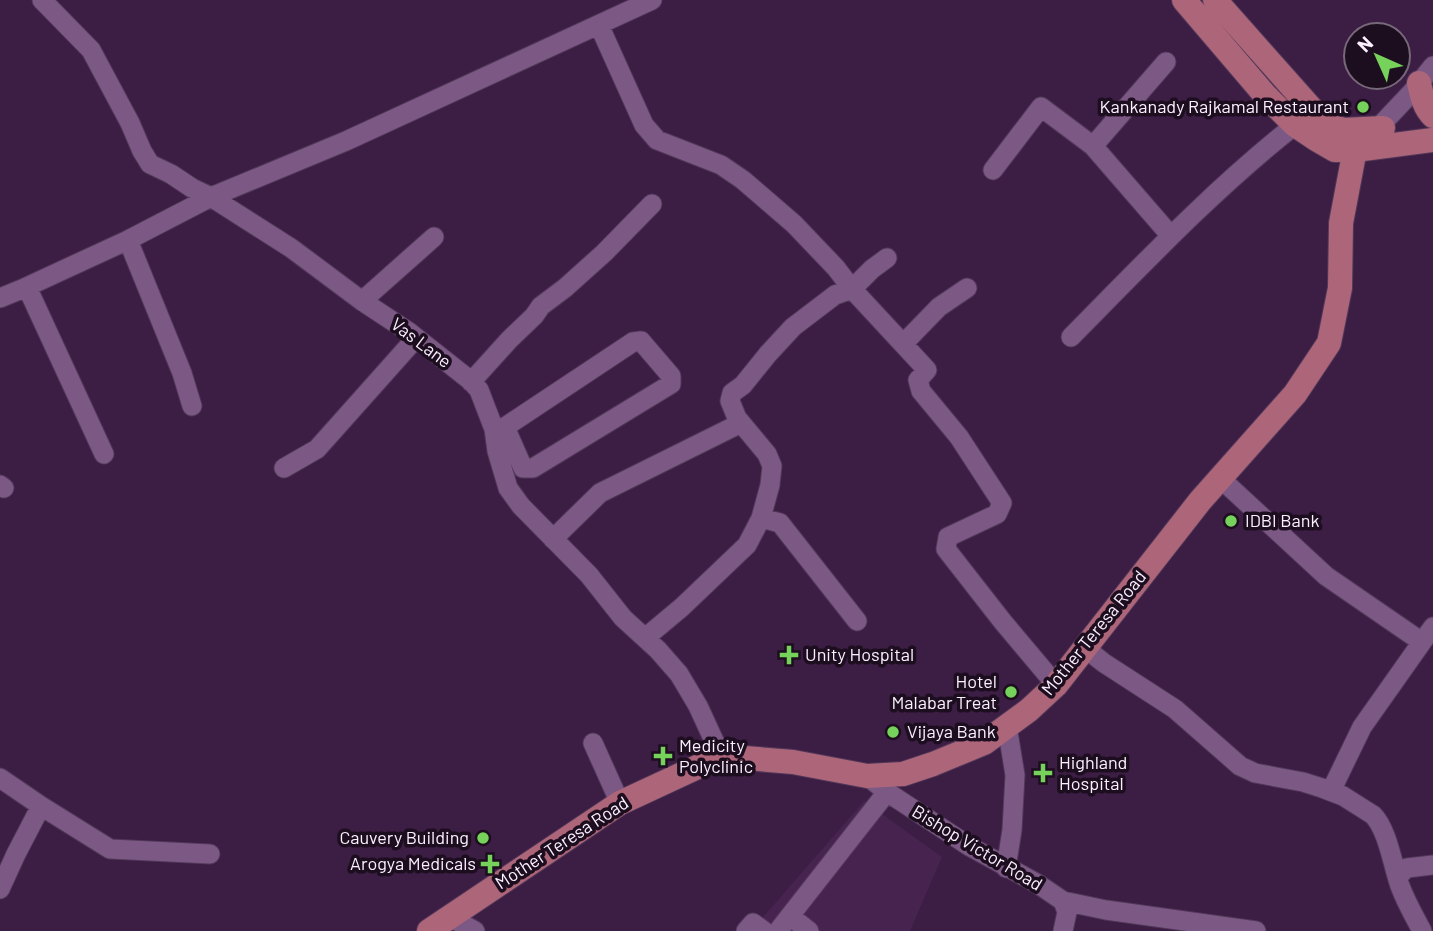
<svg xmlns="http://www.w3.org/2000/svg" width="1433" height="931" viewBox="0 0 1433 931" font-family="Barlow,sans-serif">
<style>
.built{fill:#472350}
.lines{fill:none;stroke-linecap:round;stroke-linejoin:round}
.minor-casing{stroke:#523859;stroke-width:21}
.major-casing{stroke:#523859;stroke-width:26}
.minor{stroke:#7c5985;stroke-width:19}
.major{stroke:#ad6679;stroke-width:24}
.poi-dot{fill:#76d25a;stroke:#1c0e1f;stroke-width:2.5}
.labels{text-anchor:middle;stroke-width:7;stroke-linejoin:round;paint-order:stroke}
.poi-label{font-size:18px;fill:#fcf0ff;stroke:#1c0e1f;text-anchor:start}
.street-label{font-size:18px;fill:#fcf0ff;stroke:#1c0e1f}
</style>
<rect width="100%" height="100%" fill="#3c1d44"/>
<path class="built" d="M 864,801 L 942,857 L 910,931 L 751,931 Z"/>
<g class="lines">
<g class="minor-casing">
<path id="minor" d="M 42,0 L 91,50 L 130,123 L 142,151 L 150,164 L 171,174 L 192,188 L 211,197 L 291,248 L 362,301 L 409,332 L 471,381 L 479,390 L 494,429 L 497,451 L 508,488 L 521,506 L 589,575 L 623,618 L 658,650 L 679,674 L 698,706 L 721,756
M 599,25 L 644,125 L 657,140 L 721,165 L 743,180 L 794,224 L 836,268 L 852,289 L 903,344 L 939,307 L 967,288
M 1378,128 L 1412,92 L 1433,66
M 1093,146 L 1166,62
M 993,170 L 1041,107 L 1093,146 L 1171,236
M 128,240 L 182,373 L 192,406
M 27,287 L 104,454
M 0,298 L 22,289 L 128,240 L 211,197 L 346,141 L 652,0
M 362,301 L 434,237
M 1071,337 C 1143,264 1214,189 1295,125
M 903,344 L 927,370 L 918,380 L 921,391 L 959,437 L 1002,503 L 997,514 L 948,537 L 946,549 L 1003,622 L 1056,685
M 471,382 L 509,340 L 534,316 L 541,306 L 565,288 L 604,253 L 652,204
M 494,429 L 505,427 L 633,342 L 641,341 L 671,376 L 671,384 L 533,468 L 523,468 L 505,427
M 284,468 L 317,449 L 416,338
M 1220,478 L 1326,576 L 1422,642 L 1362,727 L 1331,791
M 0,485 L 4,488
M 761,518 L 780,523 L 857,621
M 553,539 L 600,493 L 741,423
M 645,638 L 682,607 L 747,545 L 761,518 L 770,485 L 772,466 L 767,454 L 737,418 L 730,401 L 732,393 L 743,385 L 768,354 L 793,327 L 835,295 L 852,289 L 872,269 L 887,258
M 1422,642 L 1433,627
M 1085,648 L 1104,663 L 1175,709 L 1240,766 L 1255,773 L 1303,782 L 1322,788 L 1343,796 L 1373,815 C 1388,830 1393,867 1400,886 C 1406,902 1414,916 1422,931
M 593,743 L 620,803
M 867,776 L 887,792 L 969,846 L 1038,884 L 1063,901 L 1067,912 L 1063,931
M 0,778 L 41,806 L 16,854 L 0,889
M 41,806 L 110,849 L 210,854
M 1006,868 L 1012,830 L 1015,775 L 1007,726
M 1397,877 L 1407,868 L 1433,865
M 1063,901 L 1106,910 L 1256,931
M 790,916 L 809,931
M 450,917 L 475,931
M 746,931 L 753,923 L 764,931
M 778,931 L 887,792"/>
</g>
<g class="major-casing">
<path id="major" d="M 1184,0 L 1265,95 L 1295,125 L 1316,139 L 1335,150 L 1363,149 L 1433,140
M 1215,0 L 1325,124 L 1343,130 L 1383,128
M 1419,83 C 1422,96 1424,107 1433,116
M 429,931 L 620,803 L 721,756 L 793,762 L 867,776 L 903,774 L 933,764 L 984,743 L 1029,710 L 1056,685 L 1200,501 L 1295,394 L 1329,343 L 1340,288 L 1341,223 L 1355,149 L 1378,128"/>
</g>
<use href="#minor" class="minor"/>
<use href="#major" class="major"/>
</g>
<g class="poi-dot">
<circle cx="1363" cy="107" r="7"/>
<circle cx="1231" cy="521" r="7"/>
<path d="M785.5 644.5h7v7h7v7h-7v7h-7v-7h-7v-7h7z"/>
<circle cx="1011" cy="692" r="7"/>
<circle cx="893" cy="732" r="7"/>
<path d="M659.5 745.5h7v7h7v7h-7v7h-7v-7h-7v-7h7z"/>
<path d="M1039.5 762.5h7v7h7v7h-7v7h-7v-7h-7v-7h7z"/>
<circle cx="483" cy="838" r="7"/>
<path d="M486.5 853.5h7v7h7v7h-7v7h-7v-7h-7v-7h7z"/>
</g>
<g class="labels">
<g class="poi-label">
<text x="1349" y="113" text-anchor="end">Kankanady Rajkamal Restaurant</text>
<text x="1245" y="527">IDBI Bank</text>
<text x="805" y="661">Unity Hospital</text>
<text x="997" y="688" text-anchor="end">Hotel<tspan x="997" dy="21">Malabar Treat</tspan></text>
<text x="907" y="738">Vijaya Bank</text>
<text x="679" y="752">Medicity<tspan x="679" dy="21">Polyclinic</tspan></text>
<text x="1059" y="769">Highland<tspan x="1059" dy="21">Hospital</tspan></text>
<text x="469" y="844" text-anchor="end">Cauvery Building</text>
<text x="476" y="870" text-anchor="end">Arogya Medicals</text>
</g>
<g class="street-label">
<text transform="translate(421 343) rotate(37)" y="6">Vas Lane</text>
<text transform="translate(1094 633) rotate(-51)" y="6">Mother Teresa Road</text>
<text transform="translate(562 843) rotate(-33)" y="6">Mother Teresa Road</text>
<text transform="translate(977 848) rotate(31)" y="6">Bishop Victor Road</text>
</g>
</g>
<g transform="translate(1377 56) rotate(315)"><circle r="33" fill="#1c0e1f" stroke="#766879" stroke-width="2"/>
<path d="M0-5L12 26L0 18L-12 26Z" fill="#76d25a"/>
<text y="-10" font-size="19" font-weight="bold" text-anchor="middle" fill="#fcf0ff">N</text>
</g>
</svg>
